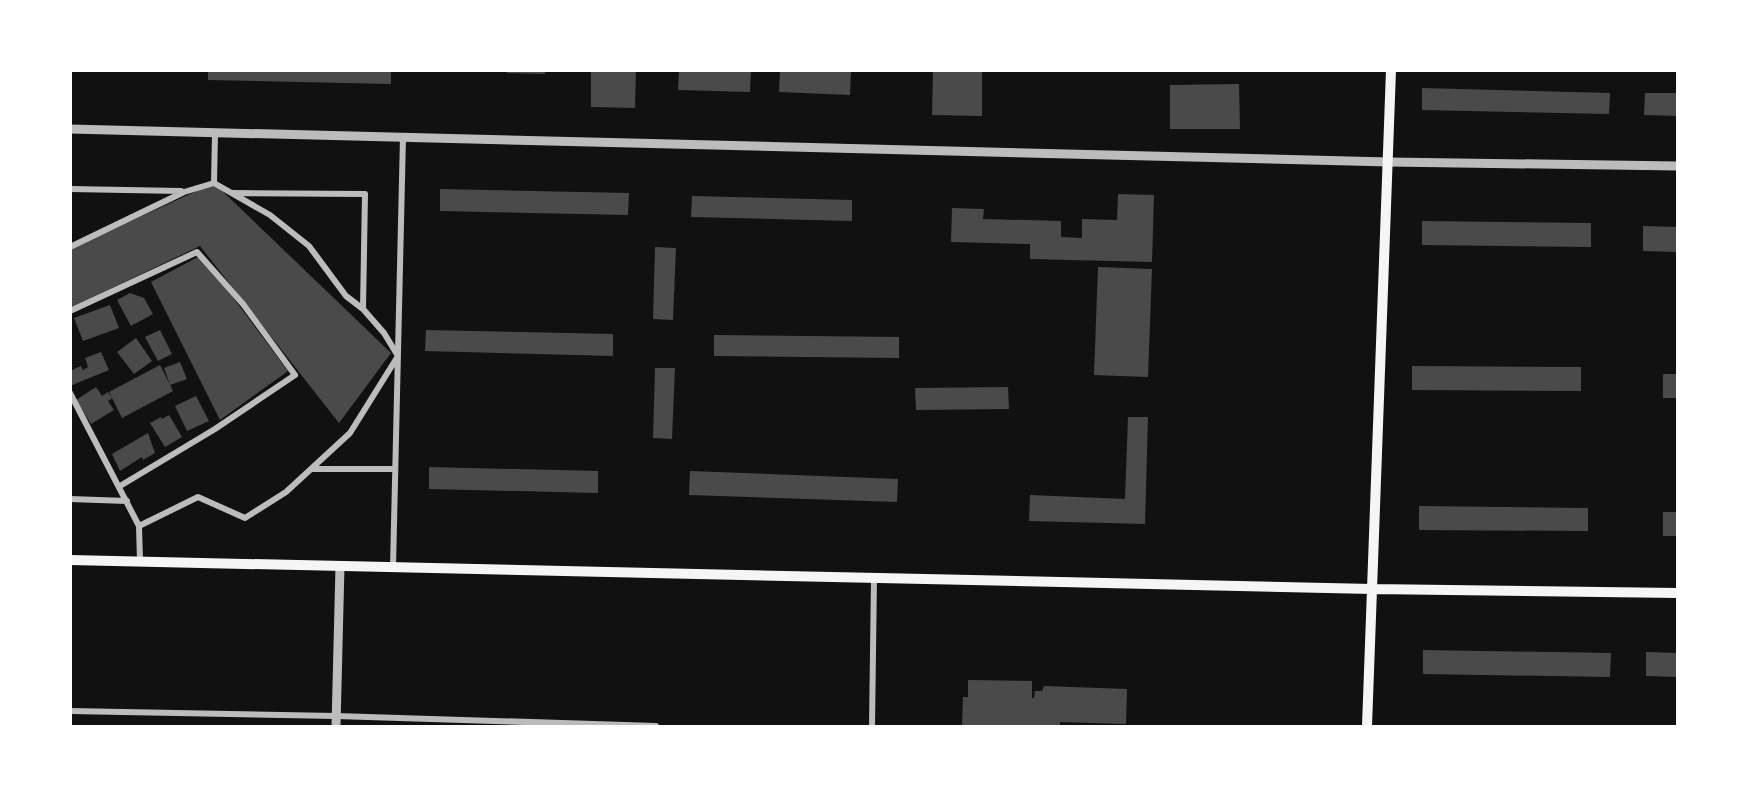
<svg xmlns="http://www.w3.org/2000/svg" width="1748" height="797" viewBox="0 0 1748 797" font-family="Ubuntu,sans-serif">
<style>
.building{fill:#4a4a4a}
.lines{fill:none;stroke-linecap:round;stroke-linejoin:round}
.minor{stroke:#bcbcbc;stroke-width:6}
.tertiary{stroke:#bcbcbc;stroke-width:9}
.secondary{stroke:#f5f5f5;stroke-width:10}
</style>
<rect width="100%" height="100%" fill="#111"/>
<path class="building" d="M 208,70 L 391,70 L 391,84 L 208,80 Z
M 507,70 L 545,70 L 545,74 L 507,73 Z
M 591,70 L 636,70 L 635,108 L 591,107 Z
M 679,70 L 751,71 L 750,92 L 678,90 Z
M 780,70 L 851,72 L 850,95 L 779,92 Z
M 933,70 L 982,70 L 982,116 L 932,115 Z
M 1239,84 L 1240,129 L 1170,129 L 1170,85 Z
M 1422,88 L 1610,93 L 1609,114 L 1422,110 Z
M 1645,93 L 1678,93 L 1678,116 L 1644,115 Z
M 214,183 L 391,353 L 339,423 L 200,246 L 70,308 L 70,249 Z
M 440,189 L 629,193 L 628,215 L 440,211 Z
M 1118,194 L 1154,195 L 1152,262 L 1030,259 L 1030,244 L 951,242 L 952,208 L 984,209 L 983,219 L 1061,221 L 1061,237 L 1082,238 L 1082,219 L 1117,220 Z
M 692,196 L 852,200 L 852,221 L 691,217 Z
M 1422,221 L 1591,223 L 1591,247 L 1422,245 Z
M 1643,226 L 1678,227 L 1678,252 L 1643,251 Z
M 655,247 L 676,248 L 673,320 L 653,319 Z
M 198,257 L 207,263 L 288,371 L 220,420 L 151,282 Z
M 1098,267 L 1152,269 L 1148,377 L 1094,375 Z
M 130,293 L 144,298 L 153,314 L 131,326 L 117,300 Z
M 110,305 L 119,328 L 83,341 L 74,318 Z
M 160,330 L 172,354 L 158,361 L 145,337 Z
M 426,330 L 613,334 L 613,356 L 425,351 Z
M 714,335 L 899,337 L 899,358 L 714,356 Z
M 136,338 L 152,361 L 134,374 L 117,352 Z
M 101,352 L 109,370 L 70,386 L 70,371 L 81,366 L 83,370 L 88,367 L 85,358 Z
M 180,362 L 187,379 L 170,385 L 164,368 Z
M 160,365 L 173,391 L 122,418 L 109,392 Z
M 1412,366 L 1581,367 L 1581,391 L 1412,390 Z
M 655,368 L 675,368 L 672,439 L 653,438 Z
M 1663,374 L 1678,374 L 1678,398 L 1663,398 Z
M 96,387 L 102,396 L 108,392 L 112,398 L 108,401 L 114,410 L 91,424 L 76,400 Z
M 1008,387 L 1009,409 L 916,410 L 915,388 Z
M 196,396 L 209,421 L 187,431 L 175,406 Z
M 169,415 L 182,437 L 165,447 L 150,423 L 161,417 L 162,419 Z
M 1128,417 L 1148,417 L 1145,524 L 1029,521 L 1030,495 L 1125,499 Z
M 148,433 L 155,453 L 143,460 L 142,457 L 120,471 L 112,454 Z
M 429,467 L 598,471 L 598,493 L 429,489 Z
M 690,471 L 898,479 L 897,502 L 689,495 Z
M 1419,506 L 1588,508 L 1588,531 L 1419,530 Z
M 1663,512 L 1678,512 L 1678,536 L 1663,536 Z
M 1423,650 L 1611,653 L 1610,677 L 1423,674 Z
M 1646,652 L 1678,653 L 1678,677 L 1646,676 Z
M 968,680 L 1032,681 L 1032,698 L 1034,698 L 1035,691 L 1042,691 L 1044,686 L 1127,689 L 1126,724 L 1060,722 L 1060,726 L 962,726 L 963,697 L 968,697 Z"/>
<g class="lines">
<path class="minor" d="M 214,183 L 215,133
M 70,189 L 181,191
M 233,193 L 365,194 L 363,309
M 70,247 L 184,192 L 214,183 L 270,215 L 309,246 L 346,296 L 363,309 L 384,333 L 398,356 L 350,433 L 286,492 L 245,518 L 198,497 L 139,526
M 70,311 L 197,252 L 243,304 L 295,375 L 215,429 L 120,486
M 70,393 L 139,526 L 140,561
M 312,469 L 395,469
M 70,499 L 127,501
M 393,567 L 403,137
M 70,711 L 336,716 L 656,726
M 872,726 L 874,578"/>
<path class="tertiary" d="M 70,129 L 1389,162 L 1678,166
M 336,726 L 340,566"/>
<path class="secondary" d="M 70,560 L 1372,589 L 1678,593
M 1367,726 L 1391,70"/>
</g>
<rect width="1748" height="797" fill="none" stroke="#ffffff" stroke-width="144"/>
</svg>
